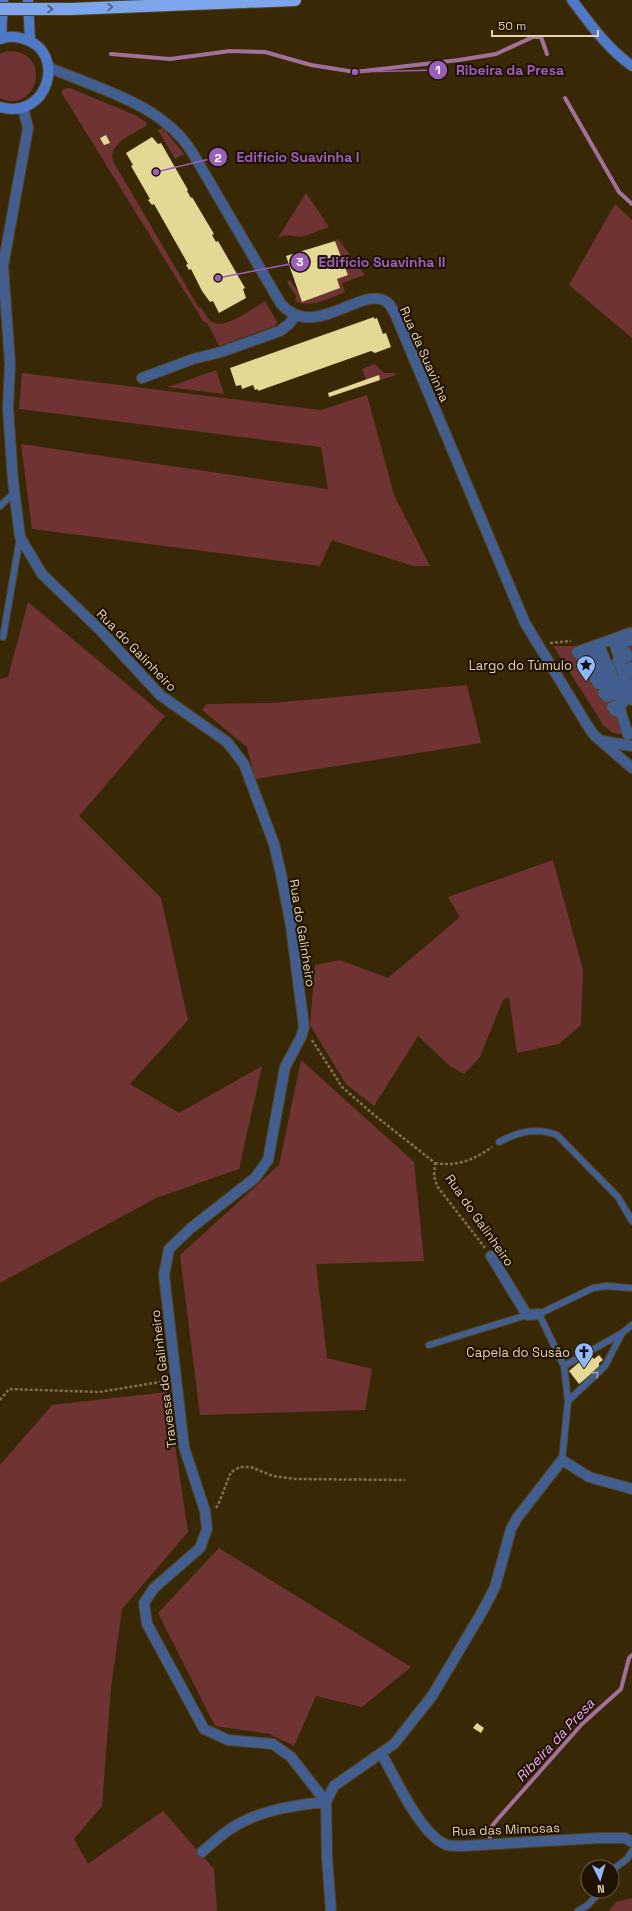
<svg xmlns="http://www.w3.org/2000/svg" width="632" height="1911" viewBox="0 0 632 1911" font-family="'Space Grotesk',sans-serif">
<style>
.green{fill:#703334}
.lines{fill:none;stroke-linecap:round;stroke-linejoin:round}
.stream{stroke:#a1719b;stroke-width:4}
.building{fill:#e3d994}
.lane-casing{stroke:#544322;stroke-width:8}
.street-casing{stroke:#544322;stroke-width:12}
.secondary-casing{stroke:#544322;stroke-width:12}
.highway-casing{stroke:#544322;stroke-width:14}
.path{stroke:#816f4f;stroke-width:2.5;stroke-dasharray:3 2;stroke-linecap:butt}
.lane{stroke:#425e8f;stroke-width:6}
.street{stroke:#425e8f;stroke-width:10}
.secondary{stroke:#4d79c7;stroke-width:10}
.highway{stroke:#7ca5ec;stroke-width:12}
.highway-bridge-casing{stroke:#544322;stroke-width:14;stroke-linecap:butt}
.highway-bridge{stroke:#7ca5ec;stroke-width:12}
.oneway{stroke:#4d5b76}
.oneway2{stroke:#a3a4a5}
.labels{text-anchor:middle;stroke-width:4;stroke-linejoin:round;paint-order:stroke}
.street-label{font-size:13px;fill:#e4d2b4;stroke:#1e1100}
.poi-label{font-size:13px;fill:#e4d2b4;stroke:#1e1100;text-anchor:end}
.water-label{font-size:14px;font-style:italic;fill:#f0adfc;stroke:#1e1100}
.leader{fill:none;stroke:#9a5ebc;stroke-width:1.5}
.callout-dot{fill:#9a5ebc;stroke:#1e1100;stroke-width:1.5}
.mark-label{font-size:12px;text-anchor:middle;font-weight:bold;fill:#fff}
.callout-label{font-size:14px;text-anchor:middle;font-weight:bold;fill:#9a5ebc;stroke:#1e1100;stroke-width:4;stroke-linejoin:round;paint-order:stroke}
</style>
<rect width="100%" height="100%" fill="#392806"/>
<path class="green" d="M 7,51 C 55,50 37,116 0,98 L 0,54 Z
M 70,88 L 137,116 L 147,123 L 146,126 C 133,134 108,143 113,161 L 199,308 L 201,307 C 204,312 207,319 212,322 C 224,330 254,308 265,301 L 277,322 L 275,326 L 219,346 L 208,324 L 203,321 L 61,92 L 64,89 Z
M 163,128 L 184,154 L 175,159 L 158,130 Z
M 306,193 L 329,227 L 302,237 L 285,235 L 278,238 Z
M 615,204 L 632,220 L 632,338 L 569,285 Z
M 338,239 L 365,275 L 342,283 L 345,292 C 330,298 310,309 295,301 L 296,296 L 287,282 L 290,280 L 299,293 L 302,302 L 340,288 L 337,279 L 348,275 L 335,241 Z
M 375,364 L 384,373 L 395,373 L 396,375 L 380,380 L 378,376 L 366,380 L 362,369 Z
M 216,370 L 224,394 L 168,387 Z
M 22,373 L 321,410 L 367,395 L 394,495 L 430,566 L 413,566 L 332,540 L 320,566 L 32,529 L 21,444 L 328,489 L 321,447 L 19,409 Z
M 28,602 L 165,716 L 79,816 L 161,898 L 188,1020 L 130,1084 L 179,1113 L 262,1066 L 239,1169 L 156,1198 L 0,1283 L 0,679 L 8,677 Z
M 632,626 L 632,669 L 622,670 L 615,645 L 631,640 L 578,652 L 601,650 L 620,693 L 629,736 L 613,733 L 604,726 L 553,646 L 581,646 L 621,634 L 621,630 Z
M 467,685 L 481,743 L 255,779 L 247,747 L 202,710 L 207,704 L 272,703 Z
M 553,860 L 583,970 L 581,1025 L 559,1044 L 517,1053 L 509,997 L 503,1000 L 480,1057 L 464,1074 L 451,1067 L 418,1036 L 374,1106 L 346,1084 L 310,1025 L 315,965 L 340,960 L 388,978 L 460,917 L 448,897 Z
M 301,1060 L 414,1162 L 424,1261 L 316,1264 L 327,1358 L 372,1369 L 365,1410 L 200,1415 L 180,1255 L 279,1165 Z
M 167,1392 L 188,1532 L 122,1609 L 111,1688 L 102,1806 L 74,1839 L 88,1864 L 163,1811 L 214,1869 L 217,1911 L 0,1911 L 0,1465 L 52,1405 Z
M 219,1548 L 411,1667 L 362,1707 L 316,1696 L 294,1746 L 270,1734 L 215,1726 L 158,1613 Z
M 632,1898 L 632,1911 L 609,1911 L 616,1902 Z"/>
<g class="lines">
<path class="stream" d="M 111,54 L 170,59 L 230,51 L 265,52 L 311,65 L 355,72 L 459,60 L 496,54 L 533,37 L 541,37 L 547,54
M 565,98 L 619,192 L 632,204
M 490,1838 L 489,1830 L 496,1821 L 582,1724 L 621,1689 L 629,1658 L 632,1655"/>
</g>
<path class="building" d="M 106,135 L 110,143 L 104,145 L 100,138 Z
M 152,137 L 158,144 L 161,143 L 188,190 L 187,191 L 191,198 L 192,197 L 214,234 L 212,235 L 216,242 L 218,241 L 245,288 L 243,289 L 246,298 L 219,313 L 213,301 L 210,302 L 202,291 L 191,269 L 189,270 L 186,265 L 188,264 L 154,204 L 152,205 L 148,200 L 150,199 L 131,166 L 133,165 L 126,153 Z
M 335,241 L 348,275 L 337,279 L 340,288 L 302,302 L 286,256 Z
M 374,317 L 374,319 L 377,318 L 383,334 L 386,333 L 391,347 L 375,353 L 371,351 L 258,391 L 258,389 L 255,390 L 253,385 L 242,389 L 241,385 L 236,386 L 230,368 Z
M 379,375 L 380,380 L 329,397 L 328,393 Z
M 589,1354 L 594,1359 L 599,1355 L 603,1360 L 599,1363 L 599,1368 L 579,1384 L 569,1371 Z
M 477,1723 L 484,1728 L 481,1733 L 473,1728 Z"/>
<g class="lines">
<g class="lane-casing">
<path id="lane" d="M 0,506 L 14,493
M 3,637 L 20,537
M 499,1142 C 518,1132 535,1127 557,1135 L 618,1197 L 632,1221
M 429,1345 L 527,1315
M 564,1366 L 622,1333 L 632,1325
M 568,1401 L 605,1366 L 622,1333
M 562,1460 L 568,1401 L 564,1366 L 539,1314 L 593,1288 L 607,1286 L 632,1288
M 612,1870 L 627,1859 L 632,1851
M 578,1911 L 588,1905 L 601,1891"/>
</g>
<g class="street-casing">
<path id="street" d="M 48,67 C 98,89 161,103 192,152 L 281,304 C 316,343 363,282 388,303 C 392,307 394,312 396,316 L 525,623 L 589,728 L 595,736 L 632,768
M 23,108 L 28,128 L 3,266 L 10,363 L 8,408 L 13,481 L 20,537 L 42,574 L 100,630 L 160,695 L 227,742 L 244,764 L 274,844 L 281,874 L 291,926 L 304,1027 L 301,1037 L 285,1067 L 268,1160 L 255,1178 L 191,1228 L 169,1249 L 164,1275 L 184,1447 L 205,1511 L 207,1529 L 200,1548 L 154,1588 L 144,1603 L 147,1624 L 204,1729 L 228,1740 L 273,1744 L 291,1757 L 326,1802
M 142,378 L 193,359 L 221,352 L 280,331 L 289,324 L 296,315
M 632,669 L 631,667 L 622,670 L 618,660 L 628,657 L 626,652 L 618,655 L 615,645 L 631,640 L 630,633 L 577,652 L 581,657 L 601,650 L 605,659 L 586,666 L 590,670 L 608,664 L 612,673 L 595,679 L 598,684 L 614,679 L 618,688 L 603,693 L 607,697 L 620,693 L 623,703 L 612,707 L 615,711 L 620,709 L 628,735 L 632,733
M 632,672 L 623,675 L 626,685 L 632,683
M 632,689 L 627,690 L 632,700
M 603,741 L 632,746
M 491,1256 L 527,1315 L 539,1314
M 381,1753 C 395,1777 421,1836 447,1845 C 452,1846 458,1846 463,1846 L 599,1838 L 625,1838 L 632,1842
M 202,1852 C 210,1845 218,1838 226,1832 C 254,1811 293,1805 326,1802
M 331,1911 L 327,1858 L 326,1802 L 334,1786 L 394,1744 L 432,1696 L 482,1612 L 495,1587 L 511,1529 L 517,1518 L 562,1460 L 589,1477 L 632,1489"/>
</g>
<g class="secondary-casing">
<path id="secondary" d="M 28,0 L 30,41
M 572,0 C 590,24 607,48 632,66
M 1,38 L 3,0
M 0,39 C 8,36 16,36 24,39 C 68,52 48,121 0,107"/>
</g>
<g class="highway-casing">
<path id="highway" d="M 71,9 L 295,0"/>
</g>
<path class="path" d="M 550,643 L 571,641
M 312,1040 L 342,1087 L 373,1114 L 435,1163 L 434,1176 L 437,1186 L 485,1248
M 435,1163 C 456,1167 474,1160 492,1147
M 0,1400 L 9,1389 L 99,1392 L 166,1381
M 216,1508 L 218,1505 L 231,1472 L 240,1467 L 251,1467 L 273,1476 L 295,1479 L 405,1480"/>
<use href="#lane" class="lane"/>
<use href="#street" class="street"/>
<use href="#secondary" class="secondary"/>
<use href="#highway" class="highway"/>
<g class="highway-bridge-casing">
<path id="highway-bridge" d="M 0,9 L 71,9"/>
</g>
<use href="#highway-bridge" class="highway-bridge"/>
</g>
<defs><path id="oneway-chevron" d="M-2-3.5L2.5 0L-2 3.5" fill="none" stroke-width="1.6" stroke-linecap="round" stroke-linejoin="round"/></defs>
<g class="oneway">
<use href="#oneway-chevron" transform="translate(110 7) rotate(-2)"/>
<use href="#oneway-chevron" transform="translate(50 9)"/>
</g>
<use class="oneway2" href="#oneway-chevron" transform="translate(596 1374) rotate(-44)"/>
<defs>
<g id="sight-pin" transform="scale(1)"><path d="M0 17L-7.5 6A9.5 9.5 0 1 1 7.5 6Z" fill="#90b8fd" stroke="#1e1100"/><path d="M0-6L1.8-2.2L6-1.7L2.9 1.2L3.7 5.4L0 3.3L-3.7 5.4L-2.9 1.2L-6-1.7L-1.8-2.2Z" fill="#111"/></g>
<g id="church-pin" transform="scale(1)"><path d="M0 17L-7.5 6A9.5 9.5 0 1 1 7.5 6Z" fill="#90b8fd" stroke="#1e1100"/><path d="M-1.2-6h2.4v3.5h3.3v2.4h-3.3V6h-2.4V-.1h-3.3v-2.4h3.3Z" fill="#111"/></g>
</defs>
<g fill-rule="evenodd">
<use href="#sight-pin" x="586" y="665"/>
<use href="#church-pin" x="584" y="1352"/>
</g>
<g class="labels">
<g class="street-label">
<text transform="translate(425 354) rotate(66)" y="5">Rua da Suavinha</text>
<text transform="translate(137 650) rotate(46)" y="5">Rua do Galinheiro</text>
<text transform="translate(303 933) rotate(81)" y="5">Rua do Galinheiro</text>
<text transform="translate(480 1220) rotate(55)" y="5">Rua do Galinheiro</text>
<text transform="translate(163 1379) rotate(-97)" y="5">Travessa do Galinheiro</text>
<text transform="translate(506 1829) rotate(-2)" y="5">Rua das Mimosas</text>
</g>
<g class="poi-label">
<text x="572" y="670">Largo do Túmulo</text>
<text x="570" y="1357">Capela do Susão</text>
</g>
<g class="water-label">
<text transform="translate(555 1740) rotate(-47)" y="5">Ribeira da Presa</text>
</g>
</g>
<path class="leader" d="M355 72L438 70M156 172L218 157M218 278L300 262"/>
<g class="callout-dot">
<circle cx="355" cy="72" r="4"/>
<circle cx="156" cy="172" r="4"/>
<circle cx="218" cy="278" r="4"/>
<circle cx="438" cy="70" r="10"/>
<circle cx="218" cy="157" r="10"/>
<circle cx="300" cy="262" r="10"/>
</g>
<g class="mark-label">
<text x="438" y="74">1</text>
<text x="218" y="162">2</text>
<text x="300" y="266">3</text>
</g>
<g class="callout-label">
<text x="510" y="75">Ribeira da Presa</text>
<text x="298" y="162">Edifício Suavinha I</text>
<text x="382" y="267">Edifício Suavinha II</text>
</g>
<g transform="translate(600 1879) rotate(175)"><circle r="19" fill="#1e1100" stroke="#6d5e48"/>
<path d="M0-3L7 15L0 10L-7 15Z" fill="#90b8fd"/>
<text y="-6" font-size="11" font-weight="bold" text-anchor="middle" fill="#e4d2b4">N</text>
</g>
<path d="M492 30v6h106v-6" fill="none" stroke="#e4d2b4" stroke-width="2"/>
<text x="498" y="30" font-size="12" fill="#e4d2b4" stroke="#1e1100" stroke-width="3" paint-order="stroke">50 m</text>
</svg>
